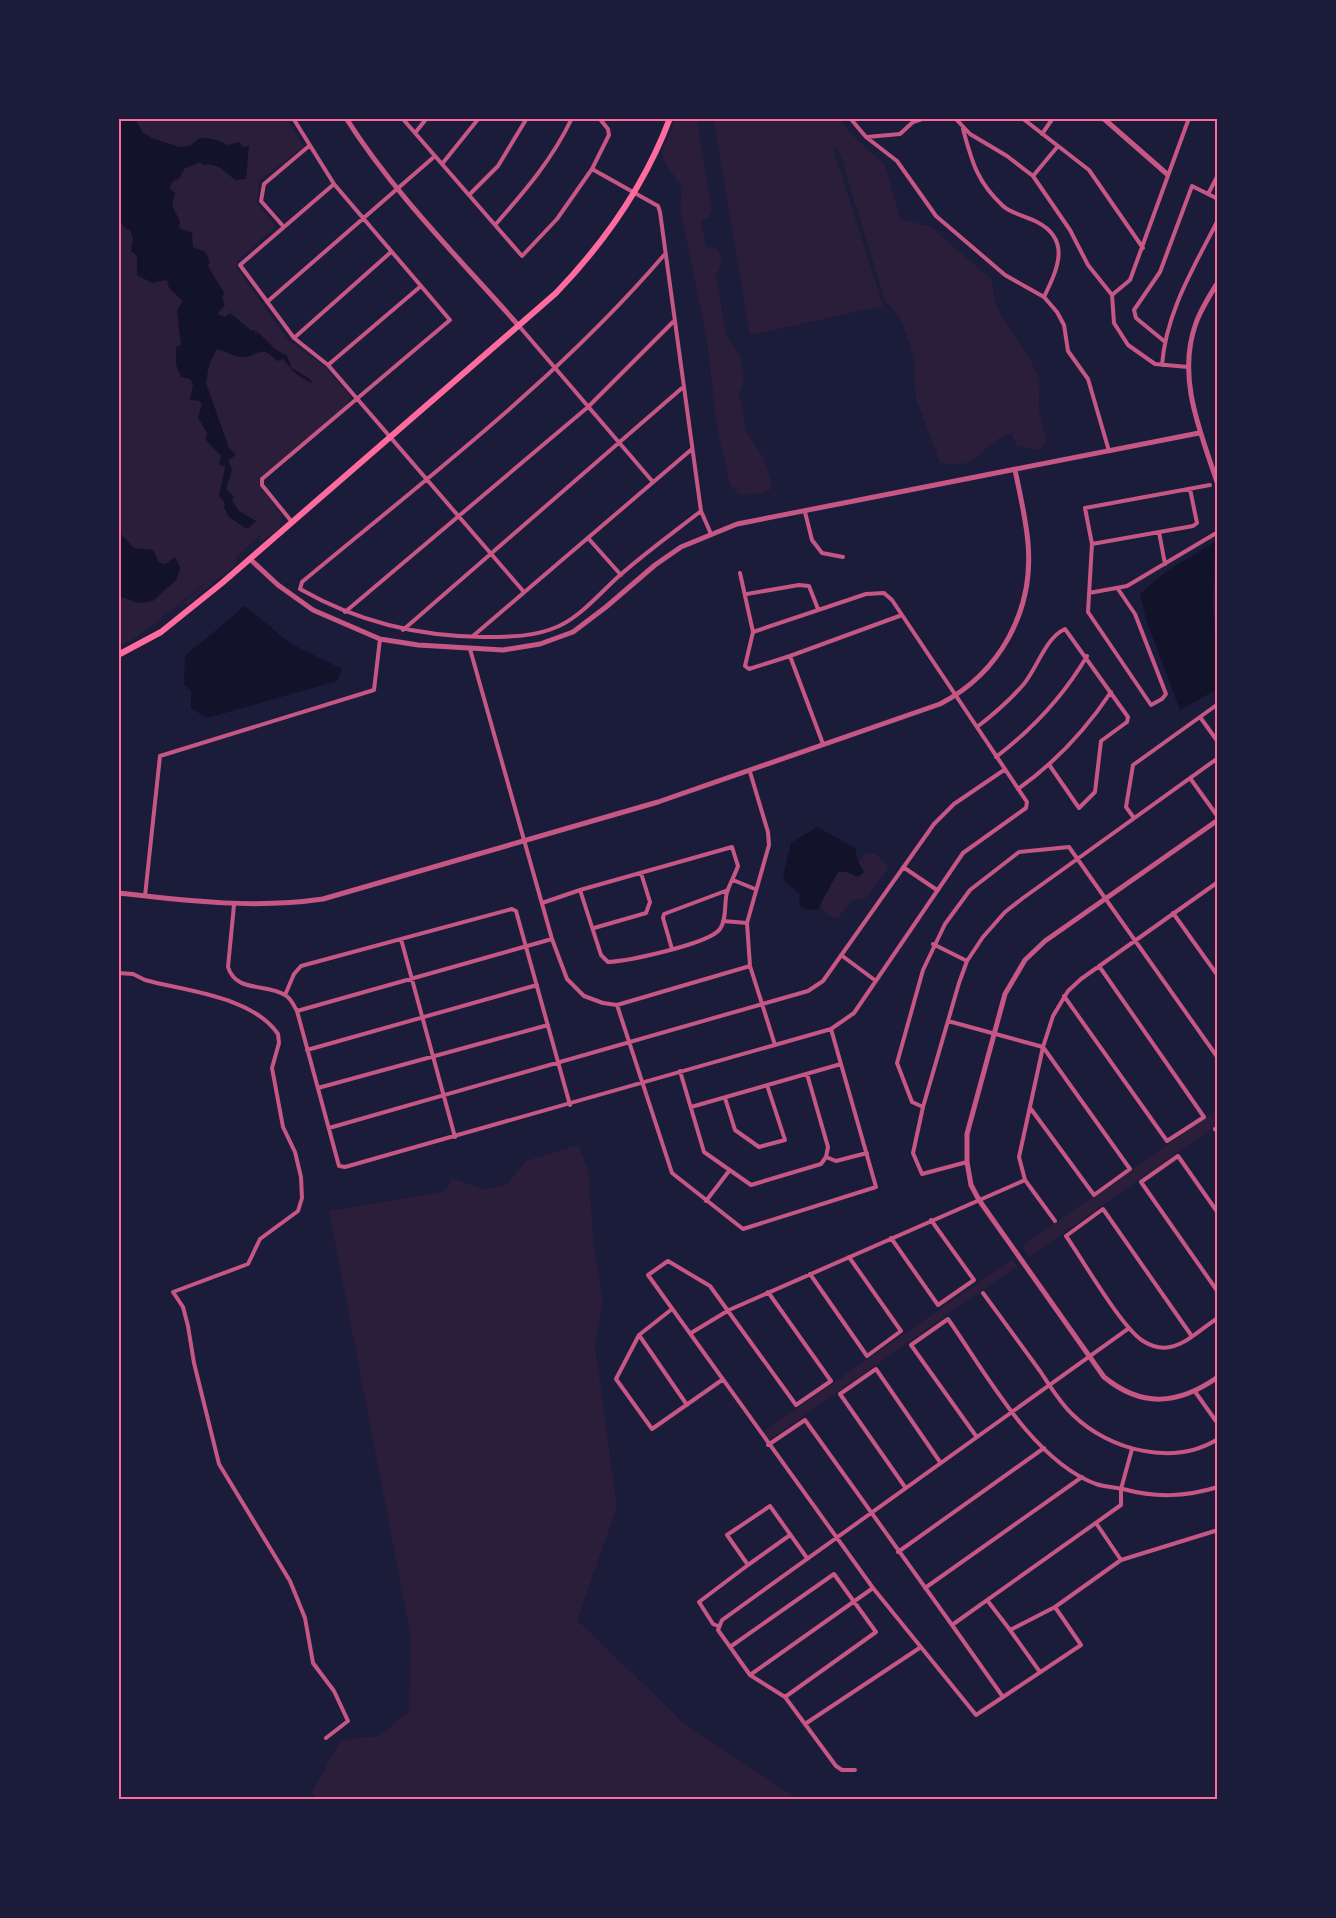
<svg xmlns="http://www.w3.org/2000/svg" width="1336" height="1918" viewBox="0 0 1336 1918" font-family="'Libre Baskerville',serif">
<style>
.green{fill:#2a1e3b}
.water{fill:#12122b}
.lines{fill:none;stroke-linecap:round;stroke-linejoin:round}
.minor{stroke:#c65784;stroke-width:4}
.tertiary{stroke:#c65784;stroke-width:5}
.secondary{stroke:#ff6b9d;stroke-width:6}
.neatline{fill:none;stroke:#ff6b9d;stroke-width:2}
</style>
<rect width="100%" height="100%" fill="#1b1b3a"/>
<path class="green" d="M 713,118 L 840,119 L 850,133 L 885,165 L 900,219 L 931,227 L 992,280 C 994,324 1028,342 1039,381 C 1041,389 1038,400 1039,409 C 1040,419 1044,430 1047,440 L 1040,450 L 1017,446 L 1011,434 C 981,440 981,474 940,462 L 916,399 L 913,352 L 899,316 L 885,301 L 839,150 L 833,148 L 883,306 L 750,335 Z
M 119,119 L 287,119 L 304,146 L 259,181 L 257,203 L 274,224 L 274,228 L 238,260 L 236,267 L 289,341 L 324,366 L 351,397 L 343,409 L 260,479 L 259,485 L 283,516 L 278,530 L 259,543 L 261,535 L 236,556 L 237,562 L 235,566 C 217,579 204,591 187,605 L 183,603 L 216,575 L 131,641 L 119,646 Z
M 675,119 L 697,119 L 712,210 L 709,217 L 701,220 L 706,247 L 716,248 C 727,257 720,267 716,277 L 726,333 L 740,356 L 744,381 L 739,393 L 746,431 L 763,457 L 771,481 L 771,489 L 763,493 L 740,495 L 730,485 L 717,427 L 706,334 L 680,209 L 682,187 L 664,161 L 662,152 Z
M 867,853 L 875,854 L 888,865 L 887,870 L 866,898 L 851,901 L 838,918 C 807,914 826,882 840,869 L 856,870 L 860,859 Z
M 1217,1110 L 1217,1125 L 1029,1257 L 1022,1246 Z
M 578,1145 L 589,1172 L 593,1239 L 603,1302 L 595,1346 L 617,1507 L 577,1620 L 685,1724 L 798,1799 L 316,1799 L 312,1792 L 341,1740 L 380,1736 L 409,1711 L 411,1638 L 329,1211 L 446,1191 L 452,1178 L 482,1189 L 506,1185 L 526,1161 Z
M 1012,1259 L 1017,1266 L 769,1440 L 763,1432 Z"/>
<path class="water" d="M 118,119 L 135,119 L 143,133 L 154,139 L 180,147 L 189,146 C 192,145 194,142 197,140 C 204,135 221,141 227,145 L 239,142 L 243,147 L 249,146 L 246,179 L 235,180 C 225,172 218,162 204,165 L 200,162 L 184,169 L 179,179 L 173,181 L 169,188 L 175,193 L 172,206 L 180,221 L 179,228 L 192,233 L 193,247 L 205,252 L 210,262 L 208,266 L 224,293 L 222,298 L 225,305 L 217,314 L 225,317 L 230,313 L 252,331 L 255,330 L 256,335 L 257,331 L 275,349 L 287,356 L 292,368 L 310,379 L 313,384 L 296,374 L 283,359 L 277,361 C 258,341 260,359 240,357 C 233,356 225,351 217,349 L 209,365 L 206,383 L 229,448 L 236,455 L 228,460 L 232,470 L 226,489 L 234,497 L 232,501 L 239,511 L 256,521 L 247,529 L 229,517 L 224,508 L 225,503 L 219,496 L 225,467 L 219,464 L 221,456 L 205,439 L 207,434 L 198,417 L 202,405 L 200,401 L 190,400 L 193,384 L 190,379 L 181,377 L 176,365 L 176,347 L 181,345 L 177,310 L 183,301 L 169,288 L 167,280 L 152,283 L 137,275 L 137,256 L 131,251 L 133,238 L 130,230 L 125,229 L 119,219 Z
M 119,532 L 134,548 L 153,550 L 159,563 L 165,564 L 175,557 L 180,568 L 177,579 L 153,601 L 138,603 L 119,596 Z
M 1215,542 L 1213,601 L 1217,689 L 1180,710 L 1147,622 L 1140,594 L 1167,571 Z
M 245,606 L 291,644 L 342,669 L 337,681 L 207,718 L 191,708 L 191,691 L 184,685 L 185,656 Z
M 817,827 L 855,848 L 857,859 L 864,872 L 858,877 L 847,872 L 838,872 L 818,909 L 808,910 L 799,906 L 800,894 L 786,883 L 783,877 L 791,843 Z"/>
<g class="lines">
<path class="minor" d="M 402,118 L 522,256 L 557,219 L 592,169 L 609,135 L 608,129 L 599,118
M 850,118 L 866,137 L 897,161 L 936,216 L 1005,275 L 1044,297 L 1057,312 L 1064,325 L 1068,351 L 1088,379 L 1109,451
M 955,118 L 970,134 L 1007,156 L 1033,176 L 1070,230 L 1088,265 L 1112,295 L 1114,323 L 1128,345 L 1155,364 L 1188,367
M 1022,118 L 1089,170 L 1143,248
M 963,129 C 972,162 977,182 1003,206 C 1012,214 1026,216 1037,222 C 1072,240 1057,270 1044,297
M 415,133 L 427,118
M 1042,134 L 1053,118
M 867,137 L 900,134 L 913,122 L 925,118
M 442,164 L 479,118
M 592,169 L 658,206 L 660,212 L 701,511 L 711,534
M 1033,176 L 1058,146
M 334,184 L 240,265 L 294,338 L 328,365 L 524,592
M 1208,194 L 1218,175
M 469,195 L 498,166 L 527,118
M 495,225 C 525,191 552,160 572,118
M 283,226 L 261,201 L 264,184 L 309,146
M 665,254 C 559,378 427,478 302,582 L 300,589 C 358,622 417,636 483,637 C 510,637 535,637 559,626 C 582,615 600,593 619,576 C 645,553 674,532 701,511
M 1112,295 L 1130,280 L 1189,118
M 267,302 L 435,156
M 519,326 L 653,482
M 294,338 L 391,252
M 1164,341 L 1136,318 L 1134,310 L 1160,272 L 1192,186 L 1218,199
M 328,365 L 421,286
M 1162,365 C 1166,312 1194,267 1218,220
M 805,512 L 812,540 L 822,553 L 843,557
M 292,522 L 262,485 L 262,479 L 450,320 L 334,184 L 293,118
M 1159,532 L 1165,564
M 588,538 L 621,575
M 1092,544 L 1193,526 L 1197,523 L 1190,489
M 740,573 L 753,632 L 745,666 L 749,669 L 790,656 L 823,744
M 1118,589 L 1135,614 L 1166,694 L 1162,699 L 1151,705 L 1088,612 L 1092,544 L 1085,508 L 1210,485
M 1089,593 L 1127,586 L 1218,532
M 747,594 L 799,585 L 809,586 L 818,609
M 345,612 L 588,407 L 673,322
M 403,630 L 682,388
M 473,636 L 692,449
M 470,649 L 552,939 L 567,979 L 584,996 L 603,1003 L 617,1005 L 750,966
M 790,656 L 902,615
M 1200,717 L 1218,742
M 977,727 C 994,714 1009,701 1023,685 C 1037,669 1045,638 1065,629 L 1128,717 L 1127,722 L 1101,741 L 1095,792 L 1079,808 L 1050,766
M 996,757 C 1034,728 1063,697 1087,656
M 750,772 L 768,832 L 769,845 L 747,923 L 750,966 L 775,1045
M 1190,778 L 1218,817
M 1018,789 C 1056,762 1085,731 1111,692
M 1134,818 L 1126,807 L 1133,765 L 1218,704
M 903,867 L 937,890
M 733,880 L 755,889
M 145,896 L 160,756 L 374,690 L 380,639
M 542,903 L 580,890 L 732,847 L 738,866 C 735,875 730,883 727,892 C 724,903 727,919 720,929 C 709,944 628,961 608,962 L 601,955 L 580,890
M 234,905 L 228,967 C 236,993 266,983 285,995 C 291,998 294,1006 297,1011 L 339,1166 L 345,1167 L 831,1029 L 854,1013 L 963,853 L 1026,808 L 1027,802 L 892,600 L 884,593 L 866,594 L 753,632
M 1173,913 L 1218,976
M 723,921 L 747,923
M 594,928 L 646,913 L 650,902 L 641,873
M 401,939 L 455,1137
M 933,944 L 967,961
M 672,949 L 663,918 L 664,914 L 728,890
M 841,955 L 876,981
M 118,973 L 133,974 L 145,980 C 185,991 252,996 278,1034 L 279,1043 L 272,1068 L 283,1127 L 295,1152 L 301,1177 L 302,1198 L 298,1211 L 260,1239 L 248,1264 L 173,1292 L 183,1307 L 188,1326 L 194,1363 L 219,1464 L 290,1581 L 305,1618 L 313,1663 L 334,1691 L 348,1721 L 326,1738
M 285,995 L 294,974 L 301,966 L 512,909 L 516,911 L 570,1105
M 1064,996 L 1167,1141 L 1204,1117 L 1099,966
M 617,1005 L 672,1173 L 743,1229 L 876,1187 L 831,1029
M 297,1011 L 552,939
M 948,1021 L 1043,1047 L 1130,1169 L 1094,1195 L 1031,1109
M 307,1050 L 537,985
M 680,1071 L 704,1152 L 751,1185 L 821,1164 L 826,1157 L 828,1147 L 807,1074
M 318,1088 L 548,1025
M 725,1098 L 735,1130 L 759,1147 L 785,1140 L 767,1085
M 691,1107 L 841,1064
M 923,1107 L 912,1102 L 897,1063 L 923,970 L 945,924 L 970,890 L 1019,852 L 1069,847 L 1218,1058
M 329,1128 L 808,991 L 823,981 L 934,824 L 954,804 L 1004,770
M 1218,1128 L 1215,1129 L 1218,1132
M 826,1157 L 836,1161 L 867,1153
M 967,1162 L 922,1174 L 913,1153 L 923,1107 L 959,983 L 967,961 L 983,937 L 1005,912 L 1023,898 L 1218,758
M 706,1201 L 729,1171
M 1218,1213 L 1178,1156 L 1141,1182 L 1218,1292
M 1055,1221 L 1025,1180 L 1019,1157 L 1043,1047 L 1053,1016 L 1068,991 L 1081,979 L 1218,882
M 891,1238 L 938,1305 L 974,1280 L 931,1220
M 810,1274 L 867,1356 L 901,1331 L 849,1257
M 768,1292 L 831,1381 L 796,1405 L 710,1286 L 668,1261 L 648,1275 L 873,1588 L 976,1715 L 1081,1645 L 1055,1607
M 983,1293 C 1002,1319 1021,1345 1040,1371 C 1050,1386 1060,1403 1073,1415 C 1109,1450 1173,1467 1218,1439
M 672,1309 L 639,1335 L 616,1379 L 652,1429 L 722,1380
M 691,1333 L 729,1310 L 1025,1180
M 639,1335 L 687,1405
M 1191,1335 L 1103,1209 L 1066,1236 C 1083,1260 1121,1327 1143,1341 C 1151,1346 1161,1349 1170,1347 C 1187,1344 1203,1327 1218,1318
M 1196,1393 L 1218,1424
M 976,1436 L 911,1345 L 948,1319 C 986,1373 1032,1460 1096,1484 C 1105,1487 1114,1487 1123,1489 C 1156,1498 1185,1497 1218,1487
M 768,1445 L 805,1420 L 952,1625 L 1121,1505 L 1121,1489 L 1132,1449
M 905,1487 L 840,1394 L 876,1369 L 940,1462
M 1096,1523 L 1121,1560
M 898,1552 L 1044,1448
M 748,1565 L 790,1535
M 925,1588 L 1082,1477
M 987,1600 L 1010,1630 L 1055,1607 L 1121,1560 L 1218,1530
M 952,1625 L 1003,1697
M 718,1626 L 713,1624 L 699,1602 L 748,1565 L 727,1535 L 770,1506 L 807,1558
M 1010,1630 L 1040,1672
M 730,1647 L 834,1574 L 876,1632 L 785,1697
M 750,1675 L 873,1588
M 805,1724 L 921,1647
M 855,1770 L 842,1770 L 836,1766 L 785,1697 L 750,1675 L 718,1630 L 722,1620 L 1129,1328"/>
<path class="tertiary" d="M 346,118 C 394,194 460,259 519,326
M 1103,118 L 1167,174
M 1218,282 C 1210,295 1201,309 1196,323 C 1176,378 1201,433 1218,485
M 250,559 L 278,585 L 313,610 L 380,639 L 418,645 L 503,650 L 540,644 L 573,632 L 606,607 L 655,565 L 681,547 L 737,524 L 1199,433
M 1218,820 L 1045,941 L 1025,960 L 1005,994 L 967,1134 L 967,1162 L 971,1185 L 979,1200 L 1104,1377 C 1142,1408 1178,1405 1218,1377
M 118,893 C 188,901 254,909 323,899 L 658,802 L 940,704 C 1000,673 1034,611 1028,543 C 1026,519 1020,494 1015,470"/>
<path class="secondary" d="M 118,655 L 161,632 L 222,583 L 556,293 C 605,242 645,185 670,118"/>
</g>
<rect width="1336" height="1918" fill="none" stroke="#1b1b3a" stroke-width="240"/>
<rect x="120" y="120" width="1096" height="1678" class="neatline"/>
</svg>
